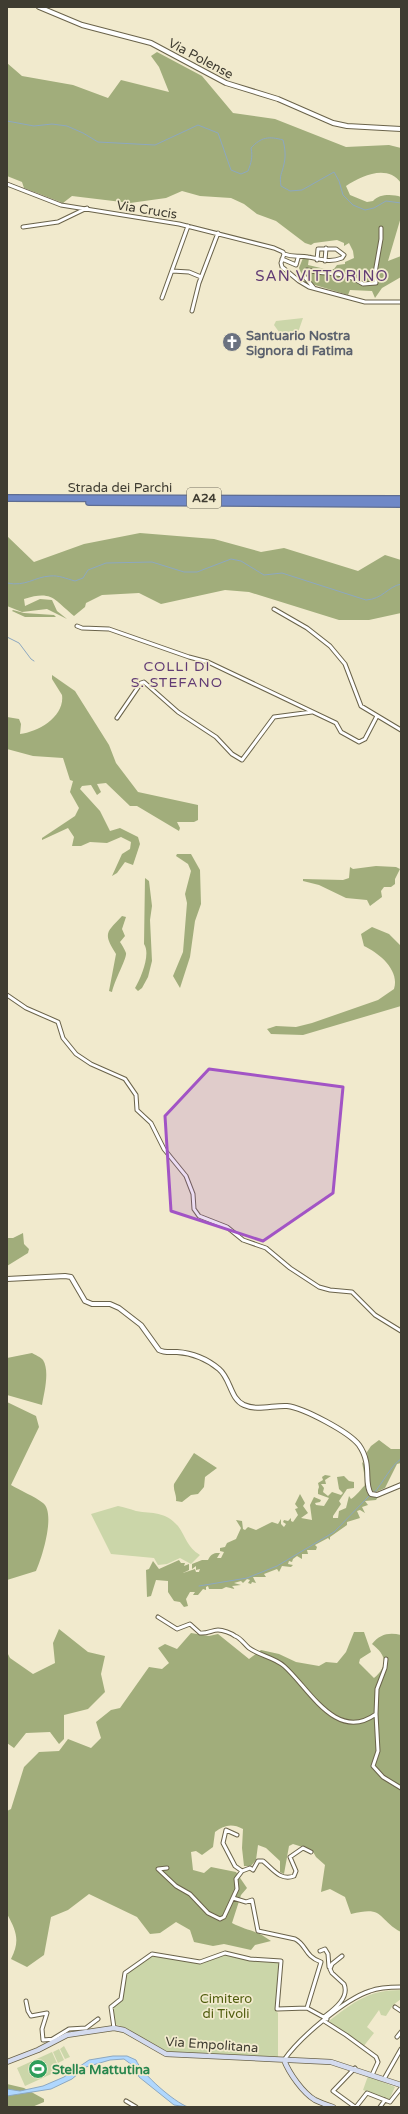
<svg xmlns="http://www.w3.org/2000/svg" width="408" height="2114" viewBox="0 0 408 2114" font-family="'Varela Round',sans-serif">
<style>
.green{fill:#cbd6a9}
.forest{fill:#a1ad7b}
.water{fill:#afd7fe;stroke:#8da8c0}
.lines{fill:none;stroke-linecap:round;stroke-linejoin:round}
.stream{stroke:#8da8c0;stroke-width:1}
.minor-casing{stroke:#6a634a;stroke-width:5}
.tertiary-casing{stroke:#6a634a;stroke-width:6}
.secondary-casing{stroke:#6a634a;stroke-width:6}
.motorway-casing{stroke:#5e6d92;stroke-width:8}
.minor{stroke:#fff;stroke-width:3}
.tertiary{stroke:#fff;stroke-width:4}
.secondary{stroke:#d4dbee;stroke-width:4.5}
.motorway{stroke:#6f88c7;stroke-width:5.5}
.marked{fill:#a254c5;fill-opacity:0.2;stroke:#a254c5;stroke-width:3;stroke-linejoin:round}
.labels{text-anchor:middle;stroke-width:3.5;stroke-linejoin:round;paint-order:stroke}
.shield{fill:#f1eacd;stroke:#747060;stroke-width:1}
.shield-label{font-size:12px;font-weight:bold;fill:#3f3c31}
.street-label{font-size:13px;fill:#3f3c31;stroke:#f1eacd}
.worship-label{font-size:13px;font-weight:bold;fill:#5b616d;stroke:#f1eacd;text-anchor:start}
.park-label{font-size:13px;fill:#505d0e;stroke:#f1eacd}
.leisure-label{font-size:13px;font-weight:bold;fill:#27864d;stroke:#f1eacd;text-anchor:start}
.neighbourhood-label{font-size:14px;letter-spacing:1px;fill:#613b74;stroke:#f1eacd}
.quarter-label{font-size:15px;letter-spacing:1px;fill:#613b74;stroke:#f1eacd}
</style>
<rect width="100%" height="100%" fill="#f1eacd"/>
<path class="green" d="M 303,318 L 295,341 L 293,340 L 291,332 L 279,332 L 274,325 L 276,321 Z
M 118,1506 C 124,1507 130,1509 136,1511 C 153,1514 165,1511 178,1526 C 186,1537 187,1547 200,1555 L 191,1564 L 180,1558 L 167,1564 L 158,1565 L 154,1558 L 111,1554 L 91,1514 Z
M 225,1953 L 250,1960 L 280,1962 L 275,2010 L 278,2013 L 278,2057 L 172,2053 C 151,2047 135,2030 115,2024 L 112,2006 L 123,1999 L 125,1975 L 152,1955 L 199,1963 Z
M 401,1990 L 401,1999 L 393,2005 L 386,2016 L 381,2015 L 379,2010 L 367,2027 L 374,2033 L 363,2047 L 329,2021 C 354,2002 368,1990 401,1990 Z
M 64,2046 L 70,2057 L 65,2059 L 60,2049 Z
M 59,2049 L 64,2060 L 58,2063 L 53,2052 Z
M 52,2052 L 60,2070 L 25,2086 L 17,2068 Z
M 368,2076 L 395,2087 L 389,2100 L 363,2090 Z"/>
<path class="forest" d="M 157,52 L 202,76 L 233,113 L 275,119 L 346,147 L 389,145 L 401,148 L 401,183 C 388,164 362,175 346,186 L 350,195 L 367,202 L 373,201 C 379,194 392,194 401,197 L 401,217 L 388,261 L 401,256 L 401,277 L 382,288 L 375,298 L 372,291 L 350,290 L 348,295 L 305,282 L 299,268 L 303,258 L 309,258 L 308,265 L 325,269 L 334,269 L 337,265 L 345,264 L 345,262 L 354,258 L 353,251 L 349,243 L 344,246 L 344,243 L 337,240 L 314,243 L 311,245 L 305,243 L 276,221 L 257,214 L 244,204 L 231,198 L 200,196 L 182,191 L 166,198 L 130,203 L 72,196 L 63,203 L 24,188 L 22,182 L 7,176 L 7,63 L 22,76 L 73,85 L 108,98 L 121,80 L 169,92 L 159,67 L 151,56 Z
M 140,533 L 214,539 L 261,552 L 284,548 L 358,571 L 385,555 L 401,560 L 401,613 L 369,620 L 339,620 L 249,592 L 225,590 L 161,604 L 139,593 L 102,595 L 86,603 L 85,607 L 74,616 C 54,600 53,590 24,599 L 25,606 L 40,599 L 52,600 L 57,611 L 67,619 L 47,609 L 22,612 L 7,606 L 7,536 L 34,562 L 84,544 Z
M 13,610 L 24,613 L 54,615 L 56,617 L 25,617 L 12,611 Z
M 52,675 L 75,691 L 109,745 L 116,763 L 138,792 L 198,805 L 198,820 L 194,822 L 177,822 L 180,828 L 179,831 L 137,806 L 130,806 L 106,783 L 97,784 L 101,792 L 97,795 L 91,785 L 82,786 L 80,789 L 100,811 L 110,831 L 120,828 L 138,837 L 140,844 L 133,865 L 125,862 L 117,873 L 112,876 L 122,854 L 130,849 L 131,842 L 121,837 L 107,843 L 90,842 L 81,846 L 72,846 L 74,837 L 68,828 L 42,840 L 42,838 L 75,816 L 79,808 L 70,792 L 73,781 L 70,780 L 63,758 L 33,756 L 7,749 L 7,717 L 19,719 L 21,724 L 20,734 C 39,732 65,716 62,695 L 52,679 Z
M 177,854 L 191,854 L 200,870 L 201,904 L 195,921 L 190,957 L 180,988 L 173,976 L 183,952 L 187,903 L 185,894 L 191,871 L 188,864 L 176,856 Z
M 376,866 L 396,867 L 400,869 L 395,879 L 395,884 L 391,887 L 384,887 L 381,891 L 382,897 L 370,906 L 367,900 L 346,898 L 319,885 L 303,881 L 303,879 L 343,880 L 349,878 L 350,867 L 353,869 Z
M 145,878 L 149,881 L 152,906 L 150,920 L 152,961 L 148,977 L 142,988 L 138,991 L 135,988 C 141,978 151,954 144,944 Z
M 122,916 L 126,917 L 122,929 L 125,936 L 120,942 C 122,945 125,950 126,953 C 127,958 114,981 112,992 L 109,991 L 116,954 C 103,933 106,933 122,916 Z
M 372,927 L 389,934 L 401,946 L 401,1006 L 303,1035 L 271,1034 L 267,1029 L 276,1026 L 296,1027 L 312,1023 L 378,1000 L 394,989 C 400,970 379,953 364,946 L 361,934 Z
M 23,1233 L 24,1244 L 29,1249 L 28,1253 L 7,1266 L 7,1238 L 13,1238 Z
M 32,1353 C 35,1355 41,1357 43,1360 C 50,1371 44,1393 42,1405 L 7,1395 L 7,1358 Z
M 7,1402 L 36,1416 L 39,1427 L 11,1485 C 21,1491 34,1496 43,1503 C 56,1513 42,1558 36,1571 L 7,1580 Z
M 379,1440 L 391,1449 L 401,1449 L 401,1463 L 397,1464 L 385,1488 L 376,1492 L 371,1491 L 370,1486 L 367,1452 L 371,1446 Z
M 194,1453 L 217,1468 L 205,1477 L 204,1487 L 198,1494 L 191,1495 L 182,1502 L 176,1501 C 177,1495 173,1491 174,1484 Z
M 362,1462 L 366,1466 L 368,1494 L 370,1497 L 378,1497 L 376,1500 L 365,1501 L 368,1505 L 362,1507 L 365,1513 L 360,1510 L 357,1511 L 360,1518 L 347,1522 L 347,1525 L 330,1537 L 330,1540 L 328,1538 L 315,1545 L 317,1547 L 316,1550 L 307,1550 L 308,1554 L 302,1554 L 302,1559 L 297,1556 L 293,1559 L 292,1562 L 289,1561 L 288,1564 L 293,1565 L 291,1567 L 282,1566 L 279,1572 L 277,1569 L 264,1574 L 266,1577 L 253,1577 L 256,1583 L 252,1582 L 251,1584 L 248,1583 L 250,1580 L 247,1579 L 243,1583 L 241,1581 L 234,1583 L 241,1585 L 232,1586 L 235,1589 L 226,1587 L 222,1589 L 209,1589 L 208,1586 L 206,1587 L 206,1590 L 203,1589 L 198,1595 L 193,1595 L 195,1592 L 190,1592 L 186,1599 L 188,1606 L 184,1607 L 180,1602 L 174,1601 L 168,1592 L 168,1581 L 156,1580 L 151,1596 L 147,1597 L 146,1570 L 149,1569 L 153,1561 L 159,1569 L 179,1560 L 181,1563 L 185,1563 L 184,1566 L 189,1564 L 189,1570 L 183,1573 L 195,1569 L 196,1572 L 199,1572 L 200,1569 L 196,1570 L 196,1566 L 192,1569 L 192,1564 L 202,1560 L 208,1560 C 211,1553 215,1553 220,1553 L 217,1558 L 221,1558 L 224,1552 L 220,1551 L 220,1548 L 225,1547 L 227,1543 L 236,1539 L 241,1528 L 236,1520 L 242,1521 L 243,1529 L 245,1530 L 248,1527 L 256,1530 L 272,1522 L 278,1524 L 281,1519 L 281,1524 L 284,1527 L 286,1524 L 283,1522 L 284,1520 L 288,1521 L 291,1518 L 291,1521 L 293,1522 L 298,1515 L 295,1509 L 298,1508 L 295,1504 L 300,1494 L 305,1503 L 303,1506 L 308,1513 L 301,1518 L 312,1520 L 310,1505 L 314,1497 L 321,1500 L 320,1502 L 315,1503 L 316,1505 L 324,1506 L 329,1498 L 318,1494 L 318,1490 L 319,1487 L 318,1483 L 323,1480 L 322,1477 L 325,1475 L 331,1476 L 325,1480 L 326,1484 L 321,1484 L 324,1488 L 323,1492 L 328,1496 L 332,1492 L 341,1495 L 343,1493 L 339,1489 L 337,1477 L 344,1476 L 349,1481 L 354,1482 L 354,1488 L 347,1489 L 339,1501 L 341,1504 L 333,1516 L 333,1518 L 338,1518 L 339,1511 L 346,1508 L 349,1496 L 351,1499 C 356,1496 362,1488 366,1484 Z
M 59,1629 L 88,1652 L 105,1656 L 101,1674 L 105,1692 L 88,1709 L 64,1715 L 64,1739 L 59,1744 L 50,1732 L 26,1733 L 14,1748 L 7,1743 L 7,1652 L 10,1658 L 33,1674 L 55,1663 L 53,1643 Z
M 354,1632 L 364,1632 L 371,1652 L 360,1659 L 359,1663 L 374,1678 C 389,1665 386,1655 372,1644 C 380,1634 389,1632 401,1635 L 401,1932 C 377,1919 385,1905 351,1914 L 345,1897 L 330,1889 L 321,1892 L 325,1865 L 316,1857 L 312,1850 L 293,1844 L 289,1846 L 284,1874 L 280,1872 L 280,1861 L 266,1848 L 258,1845 L 256,1860 L 251,1866 L 244,1866 L 242,1848 L 243,1829 C 232,1823 224,1825 215,1832 L 213,1847 L 202,1855 L 196,1851 L 191,1852 L 193,1870 L 204,1873 L 211,1867 L 236,1872 L 247,1888 L 241,1895 L 232,1923 C 247,1931 257,1930 271,1941 L 255,1945 L 251,1950 L 224,1944 L 213,1946 L 194,1942 L 190,1930 L 176,1922 L 160,1933 L 150,1934 L 137,1917 L 89,1894 L 68,1910 L 51,1917 L 44,1955 L 27,1967 L 11,1959 C 20,1941 17,1932 7,1914 L 7,1811 L 11,1809 L 24,1767 L 39,1752 L 59,1751 L 68,1739 L 91,1748 L 101,1738 L 96,1722 L 111,1710 L 120,1708 L 149,1667 L 162,1669 L 169,1663 L 158,1648 L 165,1644 L 177,1649 L 191,1633 L 209,1636 L 218,1634 L 249,1659 L 261,1650 L 279,1654 L 296,1662 L 319,1666 L 326,1662 L 337,1663 L 346,1652 Z
M 7,2084 L 24,2088 L 44,2099 L 44,2102 L 32,2107 L 7,2107 Z"/>
<path class="water" d="M 113,2056 L 127,2056 L 136,2060 C 142,2074 174,2102 188,2107 L 174,2105 L 139,2077 L 136,2068 L 124,2059 L 110,2060 L 86,2067 L 72,2079 L 51,2089 L 7,2096 L 7,2089 L 20,2091 L 43,2086 L 64,2077 L 89,2060 Z"/>
<g class="lines">
<path class="stream" d="M 7,121 L 34,126 L 52,124 L 67,126 L 83,133 L 98,142 L 155,145 L 198,125 L 218,133 L 231,170 L 241,174 L 248,171 C 251,163 253,157 251,148 C 261,137 269,136 283,140 C 285,148 286,156 284,164 C 282,174 279,175 281,186 L 290,191 L 302,190 L 334,172 L 339,181 L 343,195 L 353,205 L 365,210 L 374,208 L 386,201 L 401,203
M 7,583 C 26,587 34,577 50,576 C 59,575 67,579 75,581 L 83,578 L 88,570 L 106,563 L 152,562 L 184,572 L 197,572 L 231,559 L 241,561 L 264,575 L 282,573 L 366,600 C 383,599 387,587 401,584
M 7,637 L 19,643 L 31,659 L 34,661
M 374,1493 C 382,1484 392,1464 401,1459
M 199,1586 L 247,1578 L 277,1566 L 334,1532 L 369,1496"/>
<g class="minor-casing">
<path id="minor" d="M 7,184 L 61,205 L 179,224 L 274,248 L 283,252 L 284,254 C 294,258 299,255 308,257 C 321,259 329,263 342,258 L 344,255 L 336,249 L 318,249 L 317,260
M 23,227 L 58,222 L 87,208
M 284,254 L 281,263 L 282,267 L 299,281 L 309,287 L 365,302 L 401,302
M 282,259 L 296,265 L 298,258
M 325,261 L 326,248
M 172,271 L 189,272 L 201,277
M 314,288 L 304,276 L 307,270 C 330,276 343,270 363,284 L 376,283 L 375,273 L 381,239 L 381,228
M 162,298 L 188,226
M 192,311 L 199,283 L 218,233
M 274,609 L 307,628 L 330,646 L 345,664 L 361,706 L 401,730
M 77,626 L 82,628 L 109,629 L 189,657 L 208,662 L 336,723 L 341,732 L 359,742 L 365,739 L 377,716
M 117,718 L 141,683 L 144,682 L 178,712 L 216,737 L 232,754 L 242,760 L 274,717 L 312,712
M 7,995 L 26,1008 L 58,1022 L 63,1038 L 76,1054 L 91,1064 L 125,1079 L 136,1095 L 137,1110 L 151,1123 L 164,1149 L 186,1176 L 193,1194 L 194,1209 L 199,1216 L 227,1227 L 243,1240 L 266,1248 L 290,1268 L 319,1287 L 330,1290 L 352,1292 L 375,1315 L 401,1331
M 158,1617 L 177,1629 L 190,1624 L 200,1633 C 207,1634 212,1630 218,1630 C 223,1630 231,1633 235,1636 C 241,1638 244,1644 249,1648 C 260,1656 274,1657 284,1666 C 309,1688 336,1743 376,1714 L 378,1751 L 373,1766 L 383,1777 L 401,1788
M 376,1714 L 377,1689 L 385,1668 L 386,1659
M 237,1835 L 226,1830 L 223,1843 L 235,1866 L 242,1871
M 167,1868 L 158,1869 L 176,1886 L 190,1894 L 208,1913 L 220,1919 L 224,1917 L 237,1889 L 236,1879 L 242,1871 L 250,1868 L 253,1870 L 258,1861 L 263,1861 C 273,1869 280,1881 294,1876 L 296,1871 L 290,1857 L 303,1848 L 311,1852
M 233,1898 L 246,1902 L 252,1900 L 258,1931 L 295,1939 C 307,1945 304,1956 321,1962 L 307,2008
M 320,1951 L 325,1949 L 328,1954 L 329,1967
M 26,2001 L 28,2011 L 31,2016 L 47,2013 L 42,2029 L 43,2040 L 55,2039
M 395,2007 L 401,2011
M 324,2017 C 333,2010 350,1998 344,1984 L 332,1973 L 330,1969 L 332,1964 L 342,1956
M 324,2021 L 346,2035 L 376,2057 L 378,2062 L 372,2075
M 114,2028 L 111,2007 L 121,1999 L 125,1973 L 152,1954 L 200,1962 L 225,1953 L 250,1959 L 281,1961 L 277,2009 L 307,2008 L 327,2019
M 397,2037 L 401,2032
M 51,2040 L 69,2029 L 86,2028 L 98,2019
M 284,2060 C 299,2038 345,1999 370,1991 C 380,1987 391,1987 401,1987
M 355,2068 L 333,2091 L 355,2107
M 384,2079 L 401,2049
M 126,2101 L 136,2107
M 356,2107 L 367,2093 L 390,2102 L 401,2088
M 380,2107 L 385,2100"/>
</g>
<g class="tertiary-casing">
<path id="tertiary" d="M 39,7 L 82,25 L 151,43 L 226,83 L 278,99 L 333,123 L 347,126 L 401,129
M 7,1279 L 65,1276 L 71,1277 L 85,1301 L 92,1304 L 110,1304 L 119,1308 L 141,1325 L 159,1350 C 164,1353 171,1352 177,1352 C 192,1353 207,1359 219,1369 C 231,1379 230,1399 244,1405 C 257,1411 274,1405 287,1406 C 304,1408 349,1432 359,1445 C 373,1465 363,1482 371,1494 L 377,1495 L 401,1485"/>
</g>
<g class="secondary-casing">
<path id="secondary" d="M 284,2060 C 289,2073 303,2093 315,2100 C 321,2103 327,2105 333,2107
M 7,2062 L 38,2050 L 67,2035 L 114,2028 L 124,2030 L 166,2054 L 331,2062 L 401,2085"/>
</g>
<g class="motorway-casing">
<path id="motorway" d="M 7,498 L 401,499
M 89,502 L 401,504"/>
</g>
<use href="#minor" class="minor"/>
<use href="#tertiary" class="tertiary"/>
<use href="#secondary" class="secondary"/>
<use href="#motorway" class="motorway"/>
</g>
<path class="marked" d="M 209,1069 L 343,1087 L 333,1193 L 263,1241 L 171,1211 L 165,1116 Z"/>
<defs>
<g id="church-disc" transform="scale(1)"><circle r="9.5" fill="#6b7280" stroke="#f1eacd"/><path d="M-1.2-6h2.4v3.5h3.3v2.4h-3.3V6h-2.4V-.1h-3.3v-2.4h3.3Z" fill="#fff"/></g>
<g id="stadium-disc" transform="scale(1)"><circle r="9.5" fill="#2e9e5b" stroke="#f1eacd"/><path d="M0-5a6.5 5 0 1 0 0 10a6.5 5 0 1 0 0-10ZM-3.5-1.8h7v3.6h-7Z" fill="#fff"/></g>
</defs>
<g fill-rule="evenodd">
<use href="#church-disc" x="232" y="342"/>
<use href="#stadium-disc" x="38" y="2069"/>
</g>
<g class="labels">
<rect class="shield" x="187" y="488" width="34" height="20" rx="3"/>
<g class="shield-label">
<text x="204" y="502">A24</text>
</g>
<g class="street-label">
<text transform="translate(201 58) rotate(28)" y="5">Via Polense</text>
<text transform="translate(147 209) rotate(9)" y="5">Via Crucis</text>
<text x="120" y="492">Strada dei Parchi</text>
<text transform="translate(212 2044) rotate(4)" y="5">Via Empolitana</text>
</g>
<g class="worship-label">
<text x="246" y="340">Santuario Nostra<tspan x="246" dy="15">Signora di Fatima</tspan></text>
</g>
<g class="park-label">
<text x="226" y="2003">Cimitero<tspan x="226" dy="15">di Tivoli</tspan></text>
</g>
<g class="leisure-label">
<text x="52" y="2074">Stella Mattutina</text>
</g>
<g class="neighbourhood-label">
<text x="177" y="671">COLLI DI<tspan x="177" dy="16">S. STEFANO</tspan></text>
</g>
<g class="quarter-label">
<text x="322" y="281">SAN VITTORINO</text>
</g>
</g>
<rect width="408" height="2114" fill="none" stroke="#3f3c31" stroke-width="16"/>
</svg>
